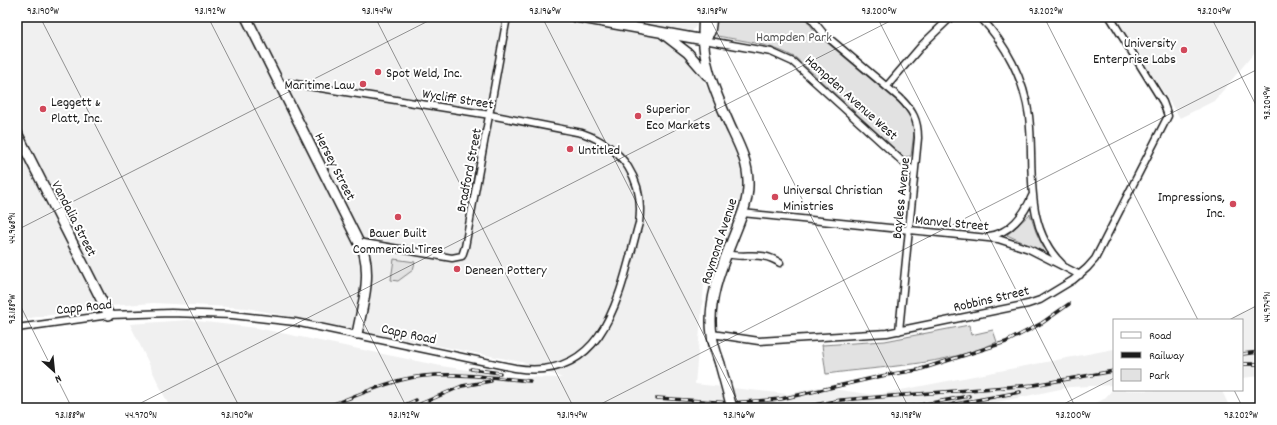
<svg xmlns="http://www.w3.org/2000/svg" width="1277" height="425" viewBox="0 0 1277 425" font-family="Dekko,sans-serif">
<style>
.built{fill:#f0f0f0}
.green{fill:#e2e2e2;stroke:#7f7f7f}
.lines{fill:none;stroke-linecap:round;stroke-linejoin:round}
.street-casing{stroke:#1c1c1c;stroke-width:9}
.secondary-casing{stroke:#1c1c1c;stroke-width:12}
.street{stroke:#fff;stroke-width:6}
.secondary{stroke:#fff;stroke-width:9}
.rail-casing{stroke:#1c1c1c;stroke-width:3.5}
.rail{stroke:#fff;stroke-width:2;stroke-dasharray:6;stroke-linecap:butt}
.secondary-bridge-casing{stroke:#1c1c1c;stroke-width:12;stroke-linecap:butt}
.secondary-bridge{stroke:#fff;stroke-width:9}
.ticks{fill:none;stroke:#1c1c1c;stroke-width:1;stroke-opacity:0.45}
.poi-dot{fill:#d1495b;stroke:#fff;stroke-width:1.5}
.labels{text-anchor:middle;stroke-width:4;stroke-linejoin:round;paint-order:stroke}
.park-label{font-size:14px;fill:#575757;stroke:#fff}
.poi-label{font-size:14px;fill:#1c1c1c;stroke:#fff;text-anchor:start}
.street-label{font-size:14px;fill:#1c1c1c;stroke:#fff}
.neatline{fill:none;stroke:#1c1c1c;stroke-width:1.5}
.ticks-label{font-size:10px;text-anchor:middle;fill:#1c1c1c}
</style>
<rect width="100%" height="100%" fill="#fff"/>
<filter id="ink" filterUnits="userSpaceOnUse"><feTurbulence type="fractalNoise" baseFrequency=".025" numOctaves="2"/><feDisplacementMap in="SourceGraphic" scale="8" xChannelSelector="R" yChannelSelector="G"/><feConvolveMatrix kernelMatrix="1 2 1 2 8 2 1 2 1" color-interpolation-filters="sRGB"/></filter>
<g filter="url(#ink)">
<path class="built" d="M 17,17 L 540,17 L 659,38 L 679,49 L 697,67 L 739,157 L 744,182 L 738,212 L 711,284 L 704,285 L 695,384 L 788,394 L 818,387 L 875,395 L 1114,349 L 1114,385 L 1070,387 L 968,408 L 170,408 L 130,324 L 188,320 L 257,328 L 441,366 L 514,377 L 562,378 L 526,363 L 247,308 L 154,303 L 109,306 L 17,320 Z
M 650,17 L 697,17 L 696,26 L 692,31 L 649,24 Z
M 1115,17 L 1260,17 L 1260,46 L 1214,101 L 1180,118 Z
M 1260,301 L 1260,376 L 1242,378 L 1242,320 L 1227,320 Z
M 1114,388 L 1114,390 L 1222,391 L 1230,408 L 1086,408 L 1104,399 Z"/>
<path class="green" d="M 715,17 L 804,17 L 818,35 L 899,103 L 910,115 L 913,123 L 914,132 L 911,156 L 904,157 L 796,58 C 771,44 745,41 717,36 L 714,31 Z
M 1030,214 L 1036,232 L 1044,249 L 1042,251 L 1007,235 Z
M 394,259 L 415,262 L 413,270 L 398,281 L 391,280 Z
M 969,325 L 971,335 L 993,330 L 997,342 C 944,366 883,366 826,374 L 822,345 L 885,341 Z"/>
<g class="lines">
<g class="street-casing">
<path id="street" d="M 810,17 L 824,34 L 900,98 C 913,111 918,120 918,138 L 899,331
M 980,17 C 1006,44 1024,79 1029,116 C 1035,166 1022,225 1062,264
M 704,40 L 771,52 L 793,62 L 914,172
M 887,86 L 923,44 L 951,17
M 742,213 L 998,239 L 1029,249 L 1080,275
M 989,236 C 1010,233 1024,215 1032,196
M 358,242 L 452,258 L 462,256 L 465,247 L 507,17
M 726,254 C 746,259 761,250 780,263
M 17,328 L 109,315 L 171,313 L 232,315 L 295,322 L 515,368 C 608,383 620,290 639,223 C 645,180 623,147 582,133 L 490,115 L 289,83 L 280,87
M 712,334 L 759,341 L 887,333 L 1028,304 L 1040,300 L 1073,280 L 1087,268 L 1095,259 L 1168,116 L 1163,102 L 1110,17"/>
</g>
<g class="secondary-casing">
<path id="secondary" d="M 246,17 L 364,253 C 371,280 362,307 357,334
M 576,17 L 704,40
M 704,17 C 699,57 715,92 731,128 C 739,145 748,162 748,182 C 749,201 740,220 733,238 C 721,268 707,301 712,335 C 713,345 717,355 720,364
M 662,33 L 688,53 L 707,75
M 704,40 L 710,32 L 712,17
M 17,133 L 109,315"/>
</g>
<use href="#street" class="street"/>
<use href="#secondary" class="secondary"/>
<g class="rail-casing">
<path id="rail" d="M 1242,354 L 1260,352
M 1242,364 L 1260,364
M 471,369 L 500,373
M 1028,386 L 1114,371
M 657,398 L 731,403 L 781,399 L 886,375 L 918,370 L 1006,342 L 1042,323 L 1069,304
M 323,408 C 348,399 375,387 401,380 C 442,370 488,377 530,381
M 398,408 L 416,400
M 411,408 L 462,386 L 491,381
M 798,408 L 841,400 L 1034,385
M 904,408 L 969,396
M 934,408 L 1020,392"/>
</g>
<use href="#rail" class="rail"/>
<g class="secondary-bridge-casing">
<path id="secondary-bridge" d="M 720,364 L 732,408"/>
</g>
<use href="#secondary-bridge" class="secondary-bridge"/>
</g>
</g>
<path class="ticks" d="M 40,17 L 240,408M 208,17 L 407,408M 375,17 L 574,408M 542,17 L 741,408M 709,17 L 909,408M 877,17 L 1076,408M 1044,17 L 1198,320M 1211,17 L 1260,113M 17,230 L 436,17M 17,299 L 72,408M 1229,320 L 1260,304M 1234,390 L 1243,408M 131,408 L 898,17M 593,408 L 1260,68M 1056,408 L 1114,378"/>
<g class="poi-dot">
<circle cx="1184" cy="50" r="4"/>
<circle cx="378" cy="72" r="4"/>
<circle cx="363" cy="84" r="4"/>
<circle cx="43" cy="109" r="4"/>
<circle cx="638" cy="116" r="4"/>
<circle cx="570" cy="149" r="4"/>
<circle cx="775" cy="197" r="4"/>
<circle cx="1233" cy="204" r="4"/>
<circle cx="398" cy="217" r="4"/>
<circle cx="457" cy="269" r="4"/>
</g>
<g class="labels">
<g class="park-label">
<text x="794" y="41">Hampden Park</text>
</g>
<g class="poi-label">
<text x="1176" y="47" text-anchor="end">University<tspan x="1176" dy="16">Enterprise Labs</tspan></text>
<text x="386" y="77">Spot Weld, Inc.</text>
<text x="355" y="89" text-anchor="end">Maritime Law</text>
<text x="51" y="106">Leggett &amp;<tspan x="51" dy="16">Platt, Inc.</tspan></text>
<text x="646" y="113">Superior<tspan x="646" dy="16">Eco Markets</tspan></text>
<text x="578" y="154">Untitled</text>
<text x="783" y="194">Universal Christian<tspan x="783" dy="16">Ministries</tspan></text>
<text x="1225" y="201" text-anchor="end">Impressions,<tspan x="1225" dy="16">Inc.</tspan></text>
<text x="398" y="237" text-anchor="middle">Bauer Built<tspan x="398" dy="16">Commercial Tires</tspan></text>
<text x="465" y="274">Deneen Pottery</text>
</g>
<g class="street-label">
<text transform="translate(852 97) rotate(42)" y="5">Hampden Avenue West</text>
<text transform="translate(458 98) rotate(9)" y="5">Wycliff Street</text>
<text transform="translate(336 166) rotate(63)" y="5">Hersey Street</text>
<text transform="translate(468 170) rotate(-79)" y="5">Bradford Street</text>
<text transform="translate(900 198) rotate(-84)" y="5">Bayless Avenue</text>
<text transform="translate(75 218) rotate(63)" y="5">Vandalia Street</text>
<text transform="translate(952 222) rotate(5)" y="5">Manvel Street</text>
<text transform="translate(718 241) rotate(-72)" y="5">Raymond Avenue</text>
<text transform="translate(991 298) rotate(-13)" y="5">Robbins Street</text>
<text transform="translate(84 306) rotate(-6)" y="5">Capp Road</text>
<text transform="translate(409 333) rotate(12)" y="5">Capp Road</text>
</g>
</g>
<rect width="1277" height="425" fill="none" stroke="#fff" stroke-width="44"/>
<rect x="1113" y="319" width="130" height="72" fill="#ffffff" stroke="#a4a4a4"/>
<rect x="1121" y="332" width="20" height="6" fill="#ffffff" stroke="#a4a4a4"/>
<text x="1149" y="339" font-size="12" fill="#1c1c1c">Road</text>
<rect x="1121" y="352" width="20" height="6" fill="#1c1c1c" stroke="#a4a4a4"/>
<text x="1149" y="359" font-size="12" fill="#1c1c1c">Railway</text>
<rect x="1121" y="369" width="20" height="12" fill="#e2e2e2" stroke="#a4a4a4"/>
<text x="1149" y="379" font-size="12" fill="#1c1c1c">Park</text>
<g transform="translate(54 371) rotate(153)" stroke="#ffffff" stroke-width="3" paint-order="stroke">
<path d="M0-3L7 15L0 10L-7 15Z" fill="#1c1c1c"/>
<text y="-6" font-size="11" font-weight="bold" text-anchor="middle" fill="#1c1c1c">N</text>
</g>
<rect x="22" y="22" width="1233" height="381" class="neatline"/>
<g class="ticks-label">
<text x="43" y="14">93.190°W</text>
<text x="210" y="14">93.192°W</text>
<text x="377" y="14">93.194°W</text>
<text x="545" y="14">93.196°W</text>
<text x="712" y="14">93.198°W</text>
<text x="879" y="14">93.200°W</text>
<text x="1046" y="14">93.202°W</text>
<text x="1214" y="14">93.204°W</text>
<text transform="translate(1266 103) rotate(-90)" y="4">93.204°W</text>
<text transform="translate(11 228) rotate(-90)" y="4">44.968°N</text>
<text transform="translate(1266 307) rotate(-90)" y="4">44.974°N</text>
<text transform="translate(11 309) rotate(-90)" y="4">93.188°W</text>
<text x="70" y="418">93.188°W</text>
<text x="141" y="418">44.970°N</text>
<text x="237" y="418">93.190°W</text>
<text x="404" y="418">93.192°W</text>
<text x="572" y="418">93.194°W</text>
<text x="739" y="418">93.196°W</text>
<text x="906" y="418">93.198°W</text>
<text x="1073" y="418">93.200°W</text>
<text x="1241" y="418">93.202°W</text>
</g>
</svg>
